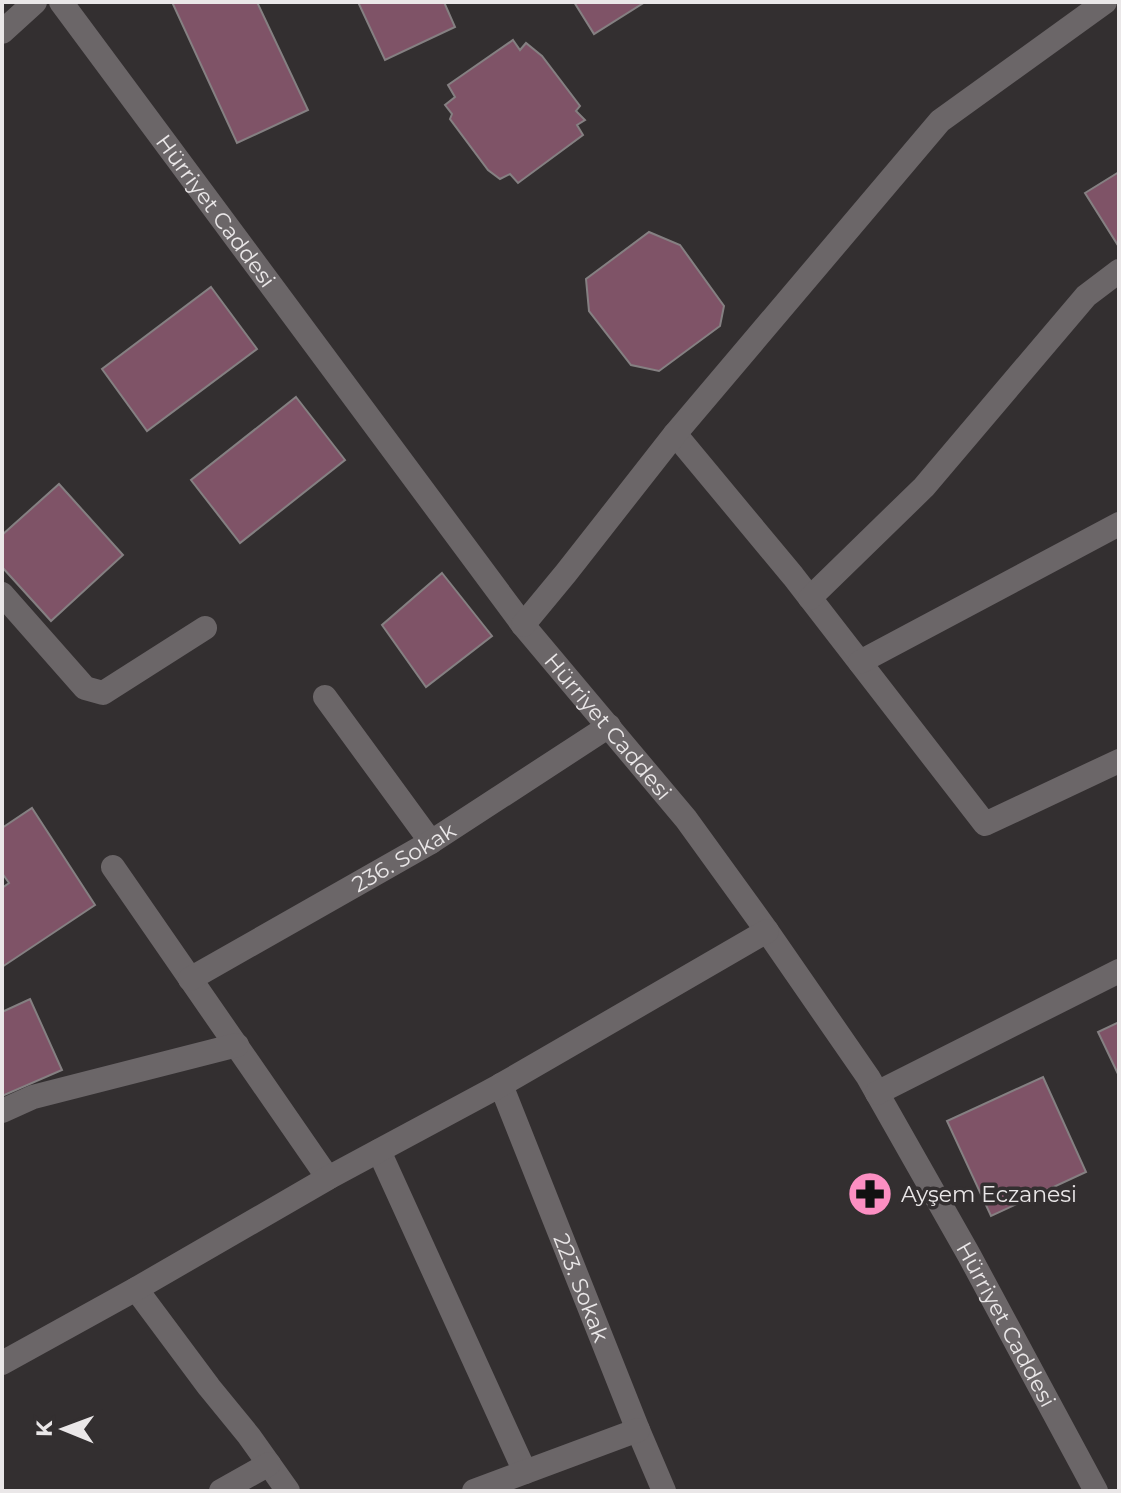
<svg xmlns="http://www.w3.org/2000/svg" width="1121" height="1493" viewBox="0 0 1121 1493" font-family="Montserrat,sans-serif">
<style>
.building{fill:#7f5367;stroke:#858082;stroke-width:2}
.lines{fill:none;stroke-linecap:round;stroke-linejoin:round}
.minor{stroke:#6b6668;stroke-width:24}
.labels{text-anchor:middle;stroke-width:7;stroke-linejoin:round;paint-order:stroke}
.street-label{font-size:22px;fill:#eae7e8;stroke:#332f30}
.poi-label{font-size:22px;fill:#eae7e8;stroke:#332f30;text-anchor:start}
</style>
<rect width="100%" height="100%" fill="#332f30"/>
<path class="building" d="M 172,2 L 257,2 L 308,110 L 237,143 Z
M 358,2 L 444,2 L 455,27 L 385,60 Z
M 574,2 L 645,2 L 594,34 Z
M 513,40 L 520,50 L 526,43 L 542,56 L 580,106 L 576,111 L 585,120 L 577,125 L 583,135 L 518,183 L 510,174 L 500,179 L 488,170 L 450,119 L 452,114 L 445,105 L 455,97 L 448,85 Z
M 1119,172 L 1119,247 L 1085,193 Z
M 649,232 L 680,245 L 724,306 L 720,326 L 659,371 L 631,365 L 589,311 L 586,279 Z
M 211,287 L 257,349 L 147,431 L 102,369 Z
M 296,397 L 345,460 L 240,543 L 191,480 Z
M 59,484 L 123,555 L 51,621 L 2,567 L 2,535 Z
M 442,573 L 492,636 L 426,687 L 382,625 Z
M 32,808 L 95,905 L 2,967 L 2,888 L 9,883 L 2,873 L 2,828 Z
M 30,999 L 62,1070 L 2,1096 L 2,1012 Z
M 1119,1022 L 1119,1076 L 1098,1032 Z
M 1043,1077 L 1086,1172 L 991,1216 L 947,1121 Z"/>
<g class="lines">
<g class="minor">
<path id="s1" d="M 61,2 L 523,625 L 686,819 L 767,931 L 868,1077 L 969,1255 L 1096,1491"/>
<path d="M 2,32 L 35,2"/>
<path d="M 675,434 L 793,576 L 985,824 L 1119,761"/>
<path d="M 2,594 L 85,688 L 103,693 L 205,628"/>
<path d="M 810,598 L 924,487 L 1086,296 L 1119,271"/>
<path d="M 523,625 L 566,573 L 675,434 L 940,121 L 1105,2"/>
<path d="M 860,662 L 1119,524"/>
<path d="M 325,697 L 431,842"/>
<path d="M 113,867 L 328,1178"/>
<path id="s2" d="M 190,979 L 431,842 L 609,726"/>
<path id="s3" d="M 501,1085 L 638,1430 L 664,1491"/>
<path d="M 877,1093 L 1119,971"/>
<path d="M 2,1111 L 33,1097 L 237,1045"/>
<path d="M 379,1151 L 525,1472"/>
<path d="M 136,1289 L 209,1387 L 249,1436 L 288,1491"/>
<path d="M 2,1363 L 136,1289 L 328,1178 L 501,1085 L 767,931"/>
<path d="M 221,1491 L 269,1464"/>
<path d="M 474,1491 L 638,1430"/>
</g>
</g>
<defs>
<g id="pharmacy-disc" transform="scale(2.3)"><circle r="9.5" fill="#fc8fc2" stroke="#332f30"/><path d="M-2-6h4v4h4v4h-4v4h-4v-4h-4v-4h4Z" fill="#111"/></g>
</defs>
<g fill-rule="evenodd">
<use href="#pharmacy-disc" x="870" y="1194"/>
</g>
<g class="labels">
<g class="street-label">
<text dy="8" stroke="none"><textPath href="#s1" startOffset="260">Hürriyet Caddesi</textPath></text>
<text dy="8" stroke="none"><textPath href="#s1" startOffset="908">Hürriyet Caddesi</textPath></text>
<text dy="8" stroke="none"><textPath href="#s2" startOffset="246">236. Sokak</textPath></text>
<text dy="8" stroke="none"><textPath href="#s3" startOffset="218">223. Sokak</textPath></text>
<text dy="8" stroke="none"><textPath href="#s1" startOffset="1628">Hürriyet Caddesi</textPath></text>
</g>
<g class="poi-label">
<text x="901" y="1202">Ayşem Eczanesi</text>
</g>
</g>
<rect width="1121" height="1493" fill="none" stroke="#eae7e8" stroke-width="8"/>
<g transform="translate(64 1429) rotate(271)" stroke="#332f30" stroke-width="6" paint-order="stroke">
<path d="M0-6L14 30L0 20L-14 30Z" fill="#eae7e8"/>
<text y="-12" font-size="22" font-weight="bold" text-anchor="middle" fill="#eae7e8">K</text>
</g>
</svg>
